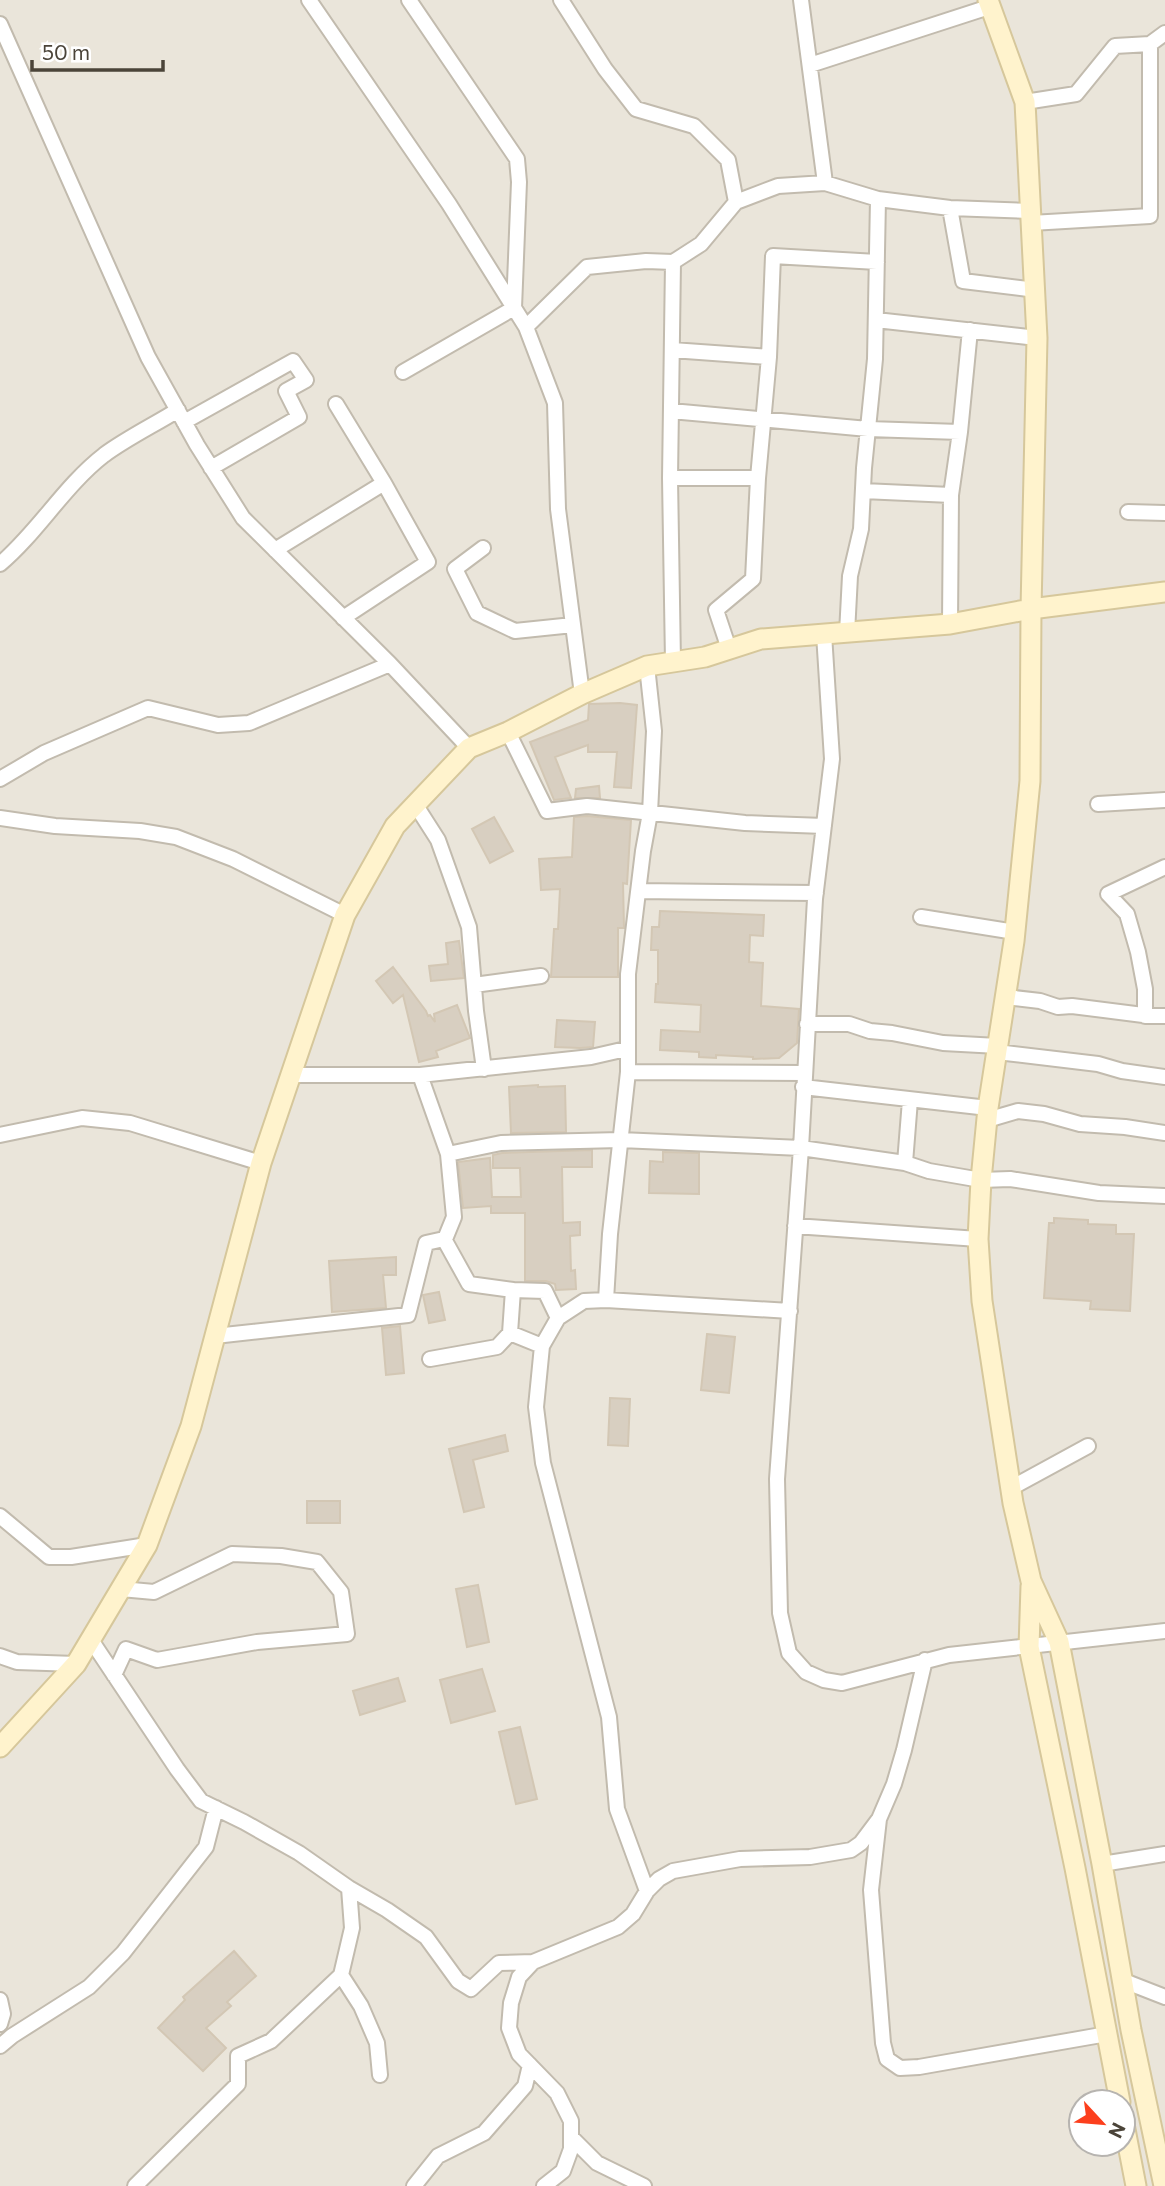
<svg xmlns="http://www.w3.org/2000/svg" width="1165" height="2186" viewBox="0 0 1165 2186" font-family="Commissioner,sans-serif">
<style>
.residential{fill:#eae5da;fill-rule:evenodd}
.building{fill:#d8cfc1;stroke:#d3c7b4;stroke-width:2}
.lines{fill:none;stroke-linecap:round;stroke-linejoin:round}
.street-casing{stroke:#c2bbae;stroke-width:18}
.secondary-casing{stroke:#d6c79b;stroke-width:23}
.street{stroke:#fff;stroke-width:14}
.secondary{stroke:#fff3cd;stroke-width:19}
</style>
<rect width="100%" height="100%" fill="#f6f3ec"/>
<path class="residential" d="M 0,0 L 1165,0 L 1165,2186 L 0,2186 ZM 1081,2102 L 1123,2102 L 1123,2144 L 1081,2144 Z"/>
<path class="building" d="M 620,703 L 637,705 L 631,788 L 614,787 L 617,752 L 588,752 L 588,745 L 555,757 L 571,798 L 554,800 L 530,742 L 588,720 L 589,704 Z
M 599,786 L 600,798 L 575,798 L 576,789 Z
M 587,816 L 631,820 L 627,884 L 623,883 L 624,928 L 618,928 L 618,977 L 551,977 L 554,929 L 558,929 L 560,889 L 541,890 L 539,859 L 572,857 L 574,817 Z
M 494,817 L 513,851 L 490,863 L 472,829 Z
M 660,911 L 764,915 L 763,936 L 750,935 L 749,962 L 763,963 L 761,1006 L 799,1009 L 797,1043 L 779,1058 L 753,1059 L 753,1057 L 716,1055 L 716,1058 L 699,1057 L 699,1052 L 660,1050 L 661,1030 L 700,1032 L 701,1005 L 655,1002 L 656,984 L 658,984 L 658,950 L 651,950 L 652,927 L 659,927 Z
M 459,941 L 464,978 L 431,981 L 429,966 L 448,964 L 446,943 Z
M 393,967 L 426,1011 L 428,1016 L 430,1015 L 435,1022 L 434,1014 L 457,1005 L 470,1038 L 436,1051 L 438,1057 L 419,1062 L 403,995 L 393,1003 L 376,981 Z
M 557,1020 L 595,1022 L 593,1047 L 580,1048 L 555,1047 Z
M 538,1085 L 538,1087 L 565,1086 L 566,1132 L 511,1133 L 509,1087 Z
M 592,1150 L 592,1167 L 562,1167 L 563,1223 L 580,1222 L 580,1235 L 570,1236 L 571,1271 L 575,1270 L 576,1289 L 556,1290 L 555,1284 L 546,1281 L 525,1281 L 525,1213 L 491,1213 L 491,1206 L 463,1208 L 458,1162 L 490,1158 L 492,1197 L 521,1197 L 520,1168 L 493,1168 L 493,1155 L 502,1153 Z
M 663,1152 L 699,1153 L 699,1194 L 649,1193 L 650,1161 L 663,1162 Z
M 1054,1218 L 1088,1220 L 1088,1224 L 1116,1225 L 1116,1234 L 1134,1234 L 1130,1311 L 1090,1309 L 1091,1301 L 1044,1298 L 1049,1223 L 1054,1223 Z
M 396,1257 L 396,1275 L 383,1275 L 386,1308 L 332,1312 L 329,1261 Z
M 439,1292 L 445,1320 L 429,1323 L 423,1295 Z
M 400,1326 L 404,1373 L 386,1375 L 382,1328 Z
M 707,1334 L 735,1337 L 729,1393 L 701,1390 Z
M 610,1398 L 630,1399 L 628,1446 L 608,1445 Z
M 505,1435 L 508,1451 L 473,1460 L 484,1507 L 464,1512 L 449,1449 Z
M 307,1501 L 340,1501 L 340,1523 L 307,1523 Z
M 478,1585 L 489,1642 L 467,1647 L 456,1589 Z
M 482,1669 L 495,1711 L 451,1723 L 440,1680 Z
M 398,1678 L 405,1701 L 360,1715 L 353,1691 Z
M 520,1727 L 537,1799 L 516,1804 L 499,1732 Z
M 234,1951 L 256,1976 L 227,2002 L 231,2006 L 206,2028 L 226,2048 L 203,2071 L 158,2028 L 185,2000 L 183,1997 Z"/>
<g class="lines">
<g class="street-casing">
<path id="street" d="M 309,0 L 449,204 L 526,327 L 555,403 L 558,509 L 582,694
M 561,0 L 605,69 L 636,109 L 694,126 L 728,160 L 736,202
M 0,24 L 148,357 L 197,445 L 243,518 L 390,664 L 469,748
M 810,65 L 992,6
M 1025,102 L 1076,94 L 1115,46 L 1150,44 L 1165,33
M 825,183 L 878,199 L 875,359 L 864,468 L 861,529 L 850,576 L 847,633
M 878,199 L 950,208 L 1031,211
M 950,208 L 963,281 L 1036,290
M 1031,223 L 1150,216 L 1150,44
M 673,262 L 670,478 L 673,662
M 876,320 L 1037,338
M 526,327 L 587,267 L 646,261 L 673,262 L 701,244 L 736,202 L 778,186 L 825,183 L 801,0
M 672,350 L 769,357 L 773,256 L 877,262
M 403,372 L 514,308 L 519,182 L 517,159 L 409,0
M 336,404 L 384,483
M 671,411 L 868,429 L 960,432 L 970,330
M 184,422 L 293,361 L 306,380 L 286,391 L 299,417 L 211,468
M 670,478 L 758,478
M 863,491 L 951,495 L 960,432
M 1128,512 L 1165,513
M 483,548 L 455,569 L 477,613 L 515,631 L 573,625
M 275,550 L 384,483 L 428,562 L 343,618
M 0,564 C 38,532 64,486 104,455 C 127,438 154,425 178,410
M 950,624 L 951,495
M 824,634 L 832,759 L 815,899 L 801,1148 L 777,1479 L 780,1613 L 789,1653 L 806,1672 L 824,1680 L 842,1683 L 949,1655 L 1165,1631
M 729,649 L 716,610 L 753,579 L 758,478 L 769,357
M 508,732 L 547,811 L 587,806 L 745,823 L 824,826
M 0,779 L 44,753 L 148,708 L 218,725 L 249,723 L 390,664
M 415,804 L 438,840 L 469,927 L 476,1011 L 484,1069
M 1098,804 L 1165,800
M 0,818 L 55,826 L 140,831 L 176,837 L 233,859 L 345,915
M 638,891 L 816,893
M 921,917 L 1015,932
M 474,985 L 541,976
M 1006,997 L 1040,1001 L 1058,1007 L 1072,1006 L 1151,1016 L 1165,1016
M 1145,1016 L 1145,989 L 1138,952 L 1127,914 L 1108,894 L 1165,867
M 807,1024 L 849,1024 L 870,1031 L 892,1033 L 943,1043 L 998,1046
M 997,1052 L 1098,1064 L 1122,1071 L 1165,1077
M 628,1072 L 804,1073
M 291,1075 L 420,1075 L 448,1154 L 454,1217 L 445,1239
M 420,1075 L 591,1057 L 626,1049
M 803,1087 L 988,1108
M 987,1120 L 1018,1111 L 1044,1114 L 1080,1124 L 1125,1127 L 1165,1133
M 0,1135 L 82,1118 L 130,1123 L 261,1163
M 448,1154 L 501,1143 L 620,1140 L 801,1148 L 905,1163 L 929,1171 L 981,1180 L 1010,1179 L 1099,1193 L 1165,1196
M 905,1163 L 910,1100
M 795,1226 L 978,1239
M 606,1300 L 610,1234 L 628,1072 L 628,974 L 643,851 L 650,813 L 654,731 L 647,666
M 510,1333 L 513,1290 L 545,1291 L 558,1318
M 215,1336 L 408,1315 L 426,1243 L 444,1239 L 469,1284 L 513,1290
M 430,1359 L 497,1347 L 510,1333 L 542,1346
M 1011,1488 L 1088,1446
M 0,1516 L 49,1557 L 71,1557 L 147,1545
M 91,1640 L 177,1769 L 201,1801 L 244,1822 L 299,1853 L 349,1888 L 387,1910 L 426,1937 L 458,1981 L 471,1989 L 499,1963 L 533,1962 L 618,1927 L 633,1914 L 647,1891 L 659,1879 L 673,1871 L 740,1859 L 810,1857 L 851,1850 L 861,1843 L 879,1819
M 0,1656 L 17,1662 L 76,1664
M 925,1660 L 904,1750 L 894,1784 L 879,1819 L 871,1890 L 883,2043 L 887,2059 L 900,2068 L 919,2067 L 1107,2034
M 114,1675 L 126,1649 L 157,1660 L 257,1642 L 347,1634 L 341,1592 L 317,1562 L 281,1556 L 232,1554 L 154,1592 L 121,1589
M 1102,1864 L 1165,1854
M 349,1888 L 352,1928 L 341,1975 L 361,2006 L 377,2043 L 380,2075
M 647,1891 L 617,1809 L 609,1717 L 543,1463 L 536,1407 L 542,1346 L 558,1318 L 584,1301 L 606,1300 L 790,1311
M 533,1962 L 519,1977 L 511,2003 L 509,2028 L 519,2054 L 557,2093 L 571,2121 L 571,2149 L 563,2171 L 544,2186
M 1124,1981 L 1165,1997
M 0,2000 L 3,2014 L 0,2024
M 0,2046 L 12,2036 L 89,1987 L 123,1953 L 206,1847 L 216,1808
M 571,2137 L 597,2163 L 644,2186
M 135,2186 L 238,2084 L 238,2056 L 271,2041 L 341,1975
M 414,2186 L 438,2156 L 484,2133 L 525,2086 L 530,2065"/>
</g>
<g class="secondary-casing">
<path id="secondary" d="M 988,0 L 1025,102 L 1037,338 L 1031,609 L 1030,781 L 1014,941 L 988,1108 L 981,1180 L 978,1239 L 982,1301 L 1013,1503 L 1031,1581 L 1059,1642 L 1102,1864 L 1131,2030 L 1164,2186
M 1031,1586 L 1029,1647 L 1075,1868 L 1120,2102
M 0,1747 L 76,1664 L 147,1545 L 191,1426 L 261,1163 L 345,915 L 395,826 L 469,748 L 508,732 L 582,694 L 647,666 L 705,657 L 761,639 L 950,624 L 1031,609 L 1165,592
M 1123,2119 L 1136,2186"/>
</g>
<use href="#street" class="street"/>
<use href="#secondary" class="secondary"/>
</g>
<g transform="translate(1102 2123) rotate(116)"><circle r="33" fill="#ffffff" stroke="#b7b4b0" stroke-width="2"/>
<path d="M0-5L12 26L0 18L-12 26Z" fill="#fc3f1d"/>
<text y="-10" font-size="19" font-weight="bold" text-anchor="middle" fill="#4b4439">N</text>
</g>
<path d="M32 60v10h131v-10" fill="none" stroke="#4b4439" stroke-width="3.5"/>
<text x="42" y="60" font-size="21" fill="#4b4439" stroke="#ffffff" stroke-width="5" paint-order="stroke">50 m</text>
</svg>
